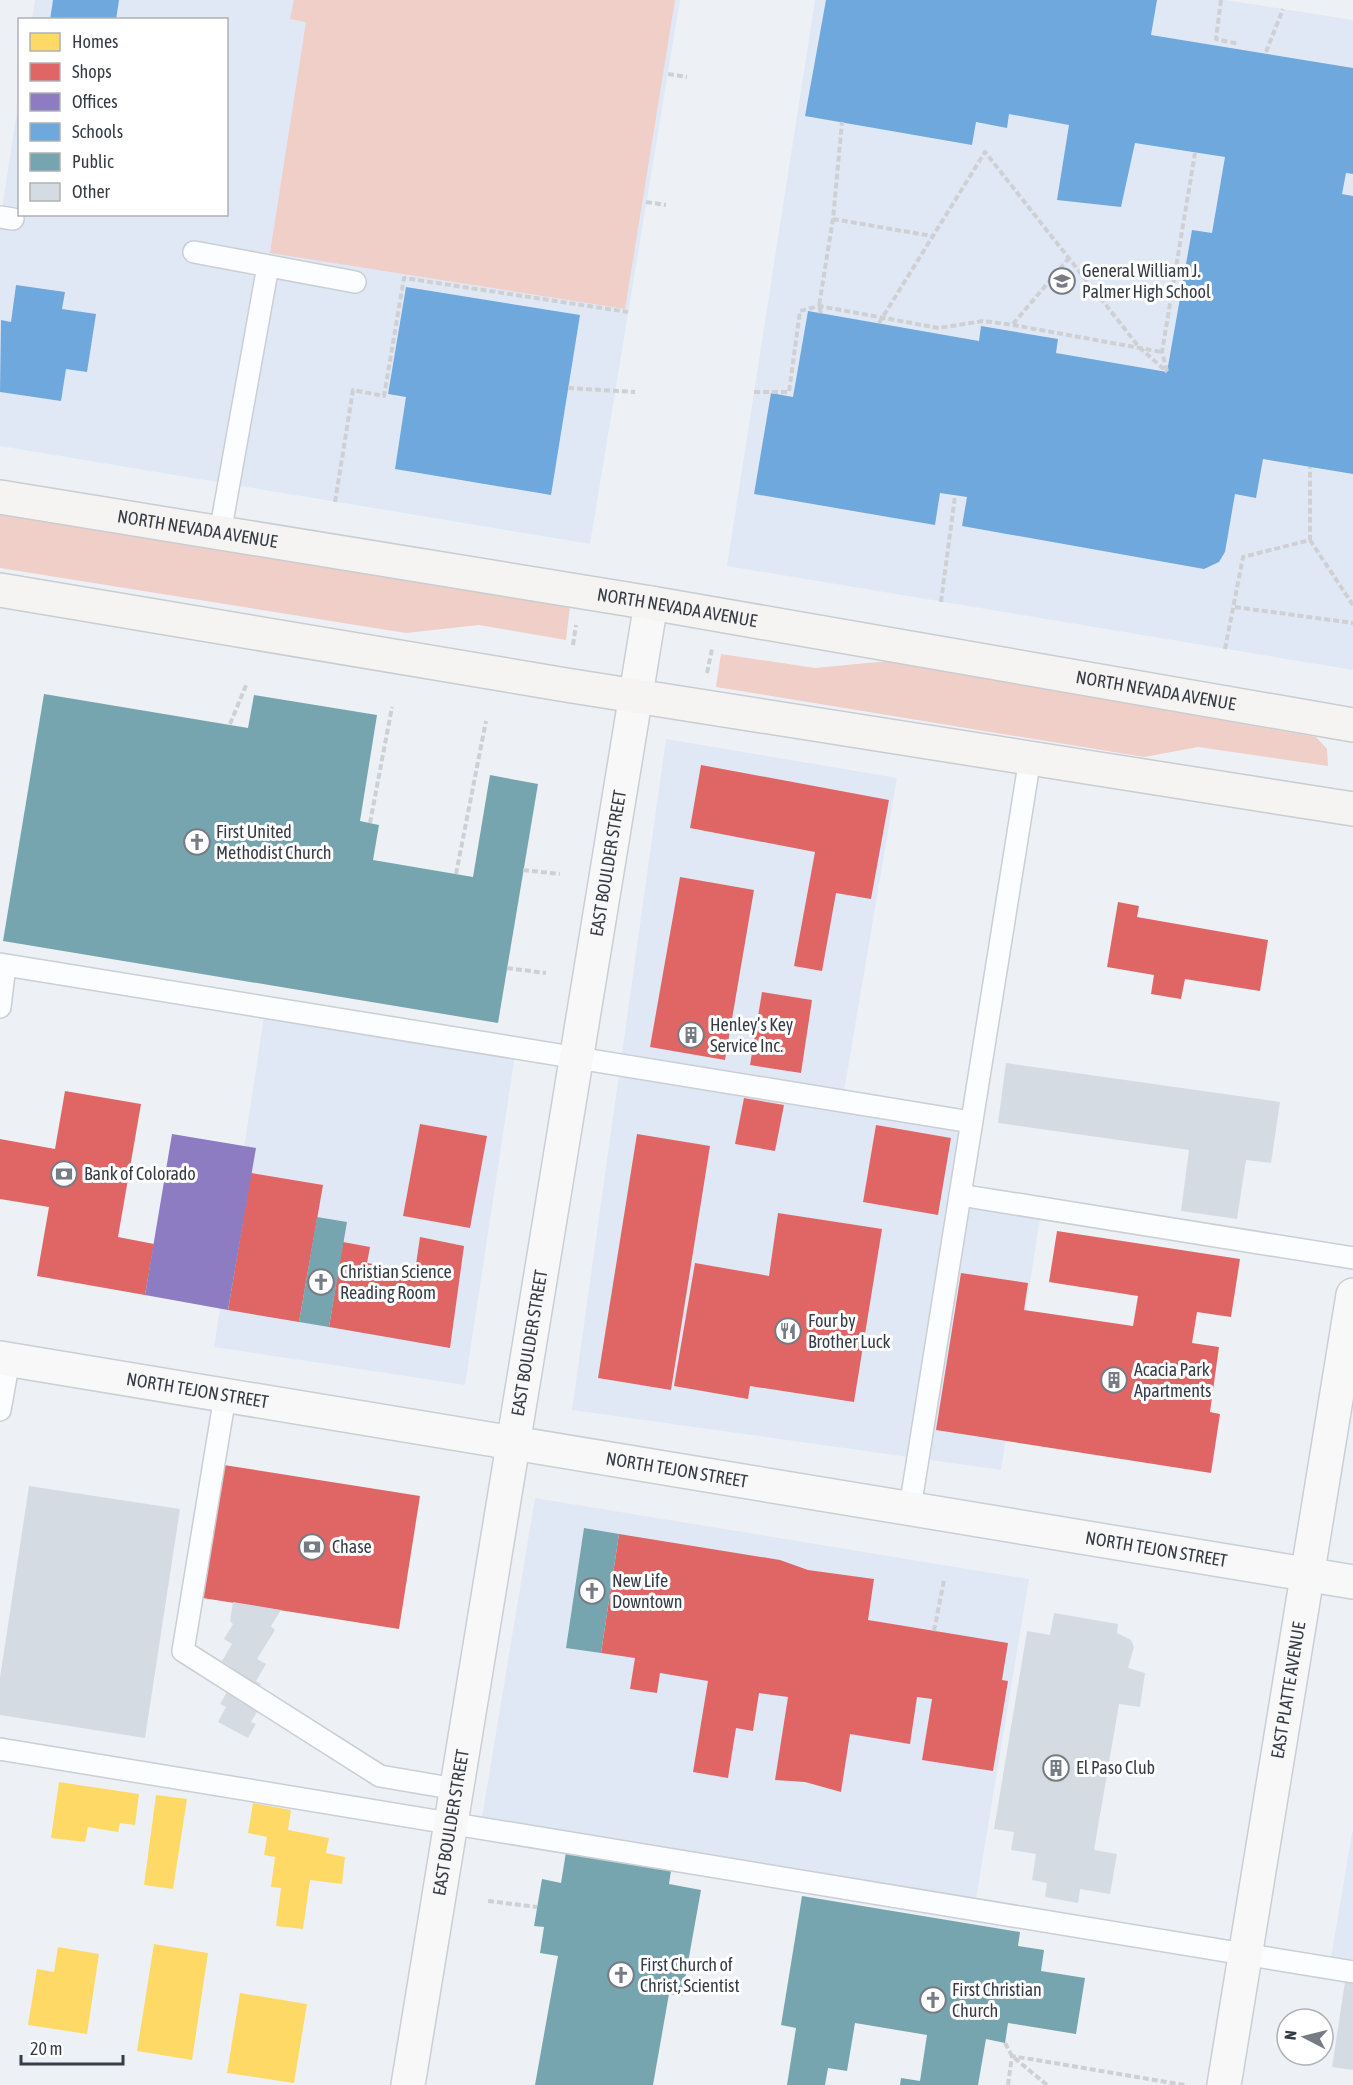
<svg xmlns="http://www.w3.org/2000/svg" width="1353" height="2085" viewBox="0 0 1353 2085" font-family="'Asap Condensed',sans-serif">
<style>
.built{fill:#e1e8f5}
.green{fill:#efcfc8}
.homes{fill:#ffd966}
.shops{fill:#e06666}
.offices{fill:#8e7cc3}
.schools{fill:#6fa8dc}
.public{fill:#76a5af}
.building{fill:#d4dbe3}
.lines{fill:none;stroke-linecap:round;stroke-linejoin:round}
.lane-casing{stroke:#caced5;stroke-width:24}
.secondary-casing{stroke:#caced5;stroke-width:36}
.primary-casing{stroke:#c9ccd0;stroke-width:36}
.path{stroke:#cfd0d3;stroke-width:4;stroke-dasharray:6 3;stroke-linecap:butt}
.lane{stroke:#fcfdfe;stroke-width:21}
.secondary{stroke:#f9f8f9;stroke-width:33}
.primary{stroke:#f6f4f3;stroke-width:33}
.labels{text-anchor:middle;stroke-width:6;stroke-linejoin:round;paint-order:stroke}
.poi-label{font-size:18px;fill:#363c46;stroke:#fff;text-anchor:start}
.street-label{font-size:18px;fill:#363c46;stroke:#fff}
</style>
<rect width="100%" height="100%" fill="#edf1f6"/>
<path class="built" d="M 35,0 L 680,0 L 590,544 L 0,446 L 0,223 L 19,97 L 20,214 L 226,214 L 226,20 L 32,19 Z
M 815,0 L 1226,0 L 1353,20 L 1353,670 L 727,566 Z
M 666,739 L 897,778 L 841,1109 L 975,1134 L 967,1195 L 1041,1211 L 1001,1470 L 572,1410 Z
M 264,1016 L 515,1055 L 465,1385 L 214,1347 Z
M 535,1498 L 1029,1579 L 976,1899 L 482,1817 Z
M 1353,1828 L 1353,1960 L 1331,1957 Z"/>
<path class="green" d="M 294,0 L 675,0 L 625,309 L 270,253 L 306,22 L 290,19 Z
M 0,514 L 570,606 L 566,640 L 479,625 L 406,633 L 0,568 Z
M 721,654 L 815,668 L 888,661 L 1316,737 L 1327,749 L 1328,766 L 1198,747 L 1144,757 L 716,687 Z"/>
<path class="homes" d="M 59,1782 L 139,1794 L 135,1825 L 120,1823 L 118,1832 L 88,1827 L 85,1842 L 51,1838 Z
M 156,1795 L 187,1799 L 173,1889 L 144,1885 Z
M 253,1803 L 291,1810 L 288,1830 L 329,1838 L 326,1853 L 345,1857 L 342,1884 L 310,1880 L 303,1929 L 276,1926 L 281,1888 L 271,1887 L 275,1857 L 264,1855 L 267,1837 L 248,1833 Z
M 154,1944 L 208,1953 L 192,2060 L 137,2051 Z
M 58,1947 L 99,1954 L 87,2034 L 28,2025 L 37,1969 L 54,1972 Z
M 240,1993 L 307,2004 L 294,2083 L 227,2073 Z"/>
<path class="shops" d="M 701,765 L 889,800 L 871,899 L 836,893 L 822,971 L 794,966 L 815,852 L 690,828 Z
M 680,877 L 754,890 L 725,1060 L 650,1047 Z
M 1118,902 L 1139,906 L 1137,917 L 1268,940 L 1260,991 L 1185,979 L 1181,999 L 1151,994 L 1154,975 L 1107,967 Z
M 762,992 L 812,1000 L 801,1073 L 750,1065 Z
M 65,1091 L 141,1104 L 118,1237 L 154,1244 L 145,1295 L 37,1276 L 49,1207 L 0,1199 L 0,1139 L 55,1149 Z
M 744,1098 L 784,1105 L 775,1151 L 735,1144 Z
M 420,1124 L 487,1136 L 470,1228 L 403,1216 Z
M 876,1125 L 951,1138 L 938,1215 L 863,1202 Z
M 637,1134 L 710,1146 L 671,1390 L 598,1378 Z
M 251,1173 L 323,1185 L 299,1322 L 228,1310 Z
M 778,1213 L 882,1229 L 854,1402 L 750,1386 L 748,1399 L 674,1386 L 695,1263 L 769,1276 Z
M 1057,1231 L 1240,1259 L 1231,1317 L 1197,1312 L 1192,1343 L 1219,1347 L 1210,1412 L 1220,1414 L 1211,1473 L 936,1430 L 961,1273 L 1028,1283 L 1024,1310 L 1133,1326 L 1138,1296 L 1049,1282 Z
M 420,1237 L 464,1246 L 450,1348 L 329,1327 L 343,1242 L 370,1247 L 367,1263 L 415,1271 Z
M 224,1465 L 420,1496 L 399,1629 L 203,1598 Z
M 619,1534 L 780,1560 L 808,1570 L 874,1579 L 868,1620 L 1008,1643 L 1002,1680 L 1008,1681 L 993,1771 L 922,1760 L 932,1699 L 917,1697 L 910,1744 L 850,1734 L 841,1792 L 805,1782 L 775,1780 L 788,1697 L 759,1693 L 753,1731 L 736,1728 L 728,1778 L 693,1772 L 708,1681 L 660,1673 L 657,1693 L 630,1689 L 635,1658 L 601,1653 Z"/>
<path class="offices" d="M 172,1134 L 256,1148 L 228,1310 L 145,1295 Z"/>
<path class="schools" d="M 53,0 L 119,0 L 116,20 L 50,20 Z
M 826,0 L 1157,0 L 1151,35 L 1353,68 L 1353,174 L 1346,173 L 1342,194 L 1353,196 L 1353,474 L 1263,459 L 1256,498 L 1235,494 L 1225,552 L 1219,562 L 1204,569 L 962,526 L 967,497 L 940,493 L 935,525 L 754,494 L 771,393 L 793,397 L 808,311 L 979,341 L 981,326 L 1058,339 L 1056,353 L 1167,372 L 1192,230 L 1212,233 L 1225,157 L 1135,143 L 1121,207 L 1057,200 L 1069,125 L 1009,114 L 1007,128 L 976,122 L 972,145 L 805,116 Z
M 16,285 L 65,292 L 62,309 L 96,314 L 87,372 L 66,369 L 61,401 L 0,392 L 1,320 L 11,322 Z
M 406,287 L 580,315 L 551,495 L 395,469 L 406,397 L 388,394 Z"/>
<path class="public" d="M 44,694 L 248,728 L 254,695 L 377,715 L 360,821 L 379,825 L 373,860 L 473,877 L 490,775 L 538,784 L 498,1023 L 3,941 Z
M 317,1217 L 347,1222 L 329,1327 L 299,1322 Z
M 584,1528 L 619,1534 L 601,1653 L 566,1648 Z
M 566,1852 L 671,1871 L 669,1884 L 701,1890 L 682,1996 L 669,1994 L 653,2085 L 535,2085 L 558,1956 L 540,1953 L 544,1927 L 534,1926 L 542,1879 L 561,1883 Z
M 802,1896 L 1020,1932 L 1018,1946 L 1044,1950 L 1041,1971 L 1085,1978 L 1076,2034 L 1008,2023 L 1005,2043 L 986,2039 L 978,2085 L 900,2085 L 901,2078 L 920,2081 L 927,2035 L 855,2023 L 847,2071 L 828,2068 L 825,2085 L 787,2085 L 796,2028 L 781,2025 Z"/>
<path class="building" d="M 1006,1063 L 1280,1102 L 1271,1163 L 1246,1160 L 1237,1219 L 1181,1211 L 1189,1150 L 998,1123 Z
M 29,1486 L 180,1509 L 145,1738 L 0,1715 L 0,1678 Z
M 233,1602 L 281,1610 L 271,1626 L 275,1630 L 257,1659 L 266,1664 L 256,1681 L 261,1684 L 253,1700 L 261,1705 L 251,1722 L 256,1724 L 248,1738 L 218,1722 L 226,1707 L 220,1704 L 230,1687 L 222,1683 L 231,1667 L 222,1661 L 232,1644 L 224,1639 L 233,1624 L 230,1621 Z
M 1054,1613 L 1118,1624 L 1117,1633 L 1131,1640 L 1134,1647 L 1128,1668 L 1145,1673 L 1140,1707 L 1119,1704 L 1094,1850 L 1117,1854 L 1110,1894 L 1080,1889 L 1078,1903 L 1045,1897 L 1047,1883 L 1032,1880 L 1036,1854 L 1011,1850 L 1014,1832 L 994,1829 L 1027,1631 L 1050,1635 Z
M 1345,1982 L 1353,1983 L 1353,2070 L 1332,2067 Z"/>
<g class="lines">
<g class="lane-casing">
<path id="lane" d="M 0,217 L 13,219
M 194,252 L 355,282
M 220,533 L 268,266
M 0,964 L 971,1122
M 0,1007 L 5,965
M 960,1195 L 1353,1258
M 225,1396 L 183,1651 L 380,1776 L 456,1789
M 0,1410 L 9,1360
M 910,1508 L 1030,758
M 0,1749 L 1353,1972"/>
</g>
<g class="secondary-casing">
<g id="secondary">
<path id="s1" d="M 0,1358 L 1353,1582"/>
<path id="s2" d="M 408,2085 L 651,603"/>
<path id="s3" d="M 1224,2085 L 1353,1295"/>
</g>
</g>
<g class="primary-casing">
<g id="primary">
<path id="s4" d="M 0,497 L 651,603 L 1353,725"/>
<path d="M 0,590 L 566,685 L 1353,809"/>
</g>
</g>
<path class="path" d="M 1221,0 L 1216,39 L 1239,44
M 1266,52 L 1283,9
M 668,74 L 687,77
M 646,202 L 666,205
M 833,219 L 932,236
M 821,313 L 819,306 L 833,219 L 842,122
M 879,323 L 985,152 L 1139,347 L 1167,372
M 1013,324 L 1069,258
M 1167,371 L 1162,352 L 1195,153
M 568,388 L 635,392
M 754,392 L 789,392 L 800,311 L 819,306 L 939,328 L 983,321 L 1013,325 L 1162,352
M 335,502 L 353,390 L 384,396 L 404,278 L 628,312
M 1310,540 L 1353,605
M 941,602 L 955,496
M 1235,607 L 1353,623
M 573,645 L 576,625
M 1225,649 L 1243,557 L 1310,540 L 1310,467
M 707,673 L 712,649
M 230,724 L 247,683
M 370,823 L 392,707
M 523,870 L 560,874
M 456,874 L 486,721
M 507,968 L 546,973
M 934,1631 L 944,1580
M 488,1901 L 537,1907
M 1005,2043 L 1012,2056 L 1047,2085
M 1008,2085 L 1012,2056 L 1185,2085"/>
<use href="#lane" class="lane"/>
<use href="#secondary" class="secondary"/>
<use href="#primary" class="primary"/>
</g>
<defs>
<g id="school-ring" transform="scale(1.35)"><circle r="9.5" fill="#fff" stroke="#767b84" stroke-width="1.5"/><path d="M0-5L7-2L0 1L-7-2ZM-4 1L0 2.5L4 1V4Q0 6-4 4Z" fill="#767b84"/></g>
<g id="church-ring" transform="scale(1.35)"><circle r="9.5" fill="#fff" stroke="#767b84" stroke-width="1.5"/><path d="M-1.2-6h2.4v3.5h3.3v2.4h-3.3V6h-2.4V-.1h-3.3v-2.4h3.3Z" fill="#767b84"/></g>
<g id="building-ring" transform="scale(1.35)"><circle r="9.5" fill="#fff" stroke="#767b84" stroke-width="1.5"/><path d="M-4-6H4V6H1V3H-1V6H-4ZM-2.5-4.3h1.7v1.8h-1.7ZM.8-4.3h1.7v1.8H.8ZM-2.5-1h1.7V.8h-1.7ZM.8-1h1.7V.8H.8Z" fill="#767b84"/></g>
<g id="bank-ring" transform="scale(1.35)"><circle r="9.5" fill="#fff" stroke="#767b84" stroke-width="1.5"/><path d="M-6-4H6V4H-6ZM0-2.3a2.3 2.3 0 1 0 0 4.6a2.3 2.3 0 1 0 0-4.6Z" fill="#767b84"/></g>
<g id="restaurant-ring" transform="scale(1.35)"><circle r="9.5" fill="#fff" stroke="#767b84" stroke-width="1.5"/><path d="M-5-6h1v4h1v-4h1v4h1v-4h1v5L-1.5 .5V6h-2V.5L-5-1ZM5-6V6H3V1.5H1.5Q1.5-4 5-6Z" fill="#767b84"/></g>
</defs>
<g fill-rule="evenodd">
<use href="#school-ring" x="1062" y="281"/>
<use href="#church-ring" x="197" y="842"/>
<use href="#building-ring" x="691" y="1035"/>
<use href="#bank-ring" x="64" y="1174"/>
<use href="#church-ring" x="321" y="1282"/>
<use href="#restaurant-ring" x="788" y="1331"/>
<use href="#building-ring" x="1114" y="1380"/>
<use href="#bank-ring" x="312" y="1547"/>
<use href="#church-ring" x="592" y="1591"/>
<use href="#building-ring" x="1056" y="1768"/>
<use href="#church-ring" x="621" y="1975"/>
<use href="#church-ring" x="933" y="2000"/>
</g>
<g class="labels">
<g class="poi-label">
<text x="1082" y="277">General William J.<tspan x="1082" dy="21">Palmer High School</tspan></text>
<text x="216" y="838">First United<tspan x="216" dy="21">Methodist Church</tspan></text>
<text x="710" y="1031">Henley’s Key<tspan x="710" dy="21">Service Inc.</tspan></text>
<text x="84" y="1180">Bank of Colorado</text>
<text x="340" y="1278">Christian Science<tspan x="340" dy="21">Reading Room</tspan></text>
<text x="808" y="1327">Four by<tspan x="808" dy="21">Brother Luck</tspan></text>
<text x="1134" y="1376">Acacia Park<tspan x="1134" dy="21">Apartments</tspan></text>
<text x="332" y="1553">Chase</text>
<text x="612" y="1587">New Life<tspan x="612" dy="21">Downtown</tspan></text>
<text x="1076" y="1774">El Paso Club</text>
<text x="640" y="1971">First Church of<tspan x="640" dy="21">Christ, Scientist</tspan></text>
<text x="952" y="1996">First Christian<tspan x="952" dy="21">Church</tspan></text>
</g>
<g class="street-label">
<text dy="6" stroke="none"><textPath href="#s4" startOffset="200">NORTH NEVADA AVENUE</textPath></text>
<text dy="6" stroke="none"><textPath href="#s4" startOffset="686">NORTH NEVADA AVENUE</textPath></text>
<text dy="6" stroke="none"><textPath href="#s4" startOffset="1172">NORTH NEVADA AVENUE</textPath></text>
<text dy="6" stroke="none"><textPath href="#s2" startOffset="1238">EAST BOULDER STREET</textPath></text>
<text dy="6" stroke="none"><textPath href="#s2" startOffset="752">EAST BOULDER STREET</textPath></text>
<text dy="6" stroke="none"><textPath href="#s1" startOffset="200">NORTH TEJON STREET</textPath></text>
<text dy="6" stroke="none"><textPath href="#s1" startOffset="686">NORTH TEJON STREET</textPath></text>
<text dy="6" stroke="none"><textPath href="#s1" startOffset="1172">NORTH TEJON STREET</textPath></text>
<text dy="6" stroke="none"><textPath href="#s3" startOffset="400">EAST PLATTE AVENUE</textPath></text>
<text dy="6" stroke="none"><textPath href="#s2" startOffset="266">EAST BOULDER STREET</textPath></text>
</g>
</g>
<rect x="18" y="18" width="210" height="198" fill="#ffffff" stroke="#afb1b5" stroke-width="1.5"/>
<rect x="30" y="33" width="30" height="18" fill="#ffd966" stroke="#afb1b5" stroke-width="1.5"/>
<text x="72" y="48" font-size="18" fill="#363c46">Homes</text>
<rect x="30" y="63" width="30" height="18" fill="#e06666" stroke="#afb1b5" stroke-width="1.5"/>
<text x="72" y="78" font-size="18" fill="#363c46">Shops</text>
<rect x="30" y="93" width="30" height="18" fill="#8e7cc3" stroke="#afb1b5" stroke-width="1.5"/>
<text x="72" y="108" font-size="18" fill="#363c46">Offices</text>
<rect x="30" y="123" width="30" height="18" fill="#6fa8dc" stroke="#afb1b5" stroke-width="1.5"/>
<text x="72" y="138" font-size="18" fill="#363c46">Schools</text>
<rect x="30" y="153" width="30" height="18" fill="#76a5af" stroke="#afb1b5" stroke-width="1.5"/>
<text x="72" y="168" font-size="18" fill="#363c46">Public</text>
<rect x="30" y="183" width="30" height="18" fill="#d4dbe3" stroke="#afb1b5" stroke-width="1.5"/>
<text x="72" y="198" font-size="18" fill="#363c46">Other</text>
<g transform="translate(1305 2037) rotate(277)"><circle r="28" fill="#ffffff" stroke="#afb1b5" stroke-width="1.5"/>
<path d="M0-4.5L10 22L0 15L-10 22Z" fill="#767b84"/>
<text y="-9" font-size="16" font-weight="bold" text-anchor="middle" fill="#363c46">N</text>
</g>
<path d="M21 2055v9h102v-9" fill="none" stroke="#363c46" stroke-width="3"/>
<text x="30" y="2055" font-size="18" fill="#363c46" stroke="#ffffff" stroke-width="4.5" paint-order="stroke">20 m</text>
</svg>
